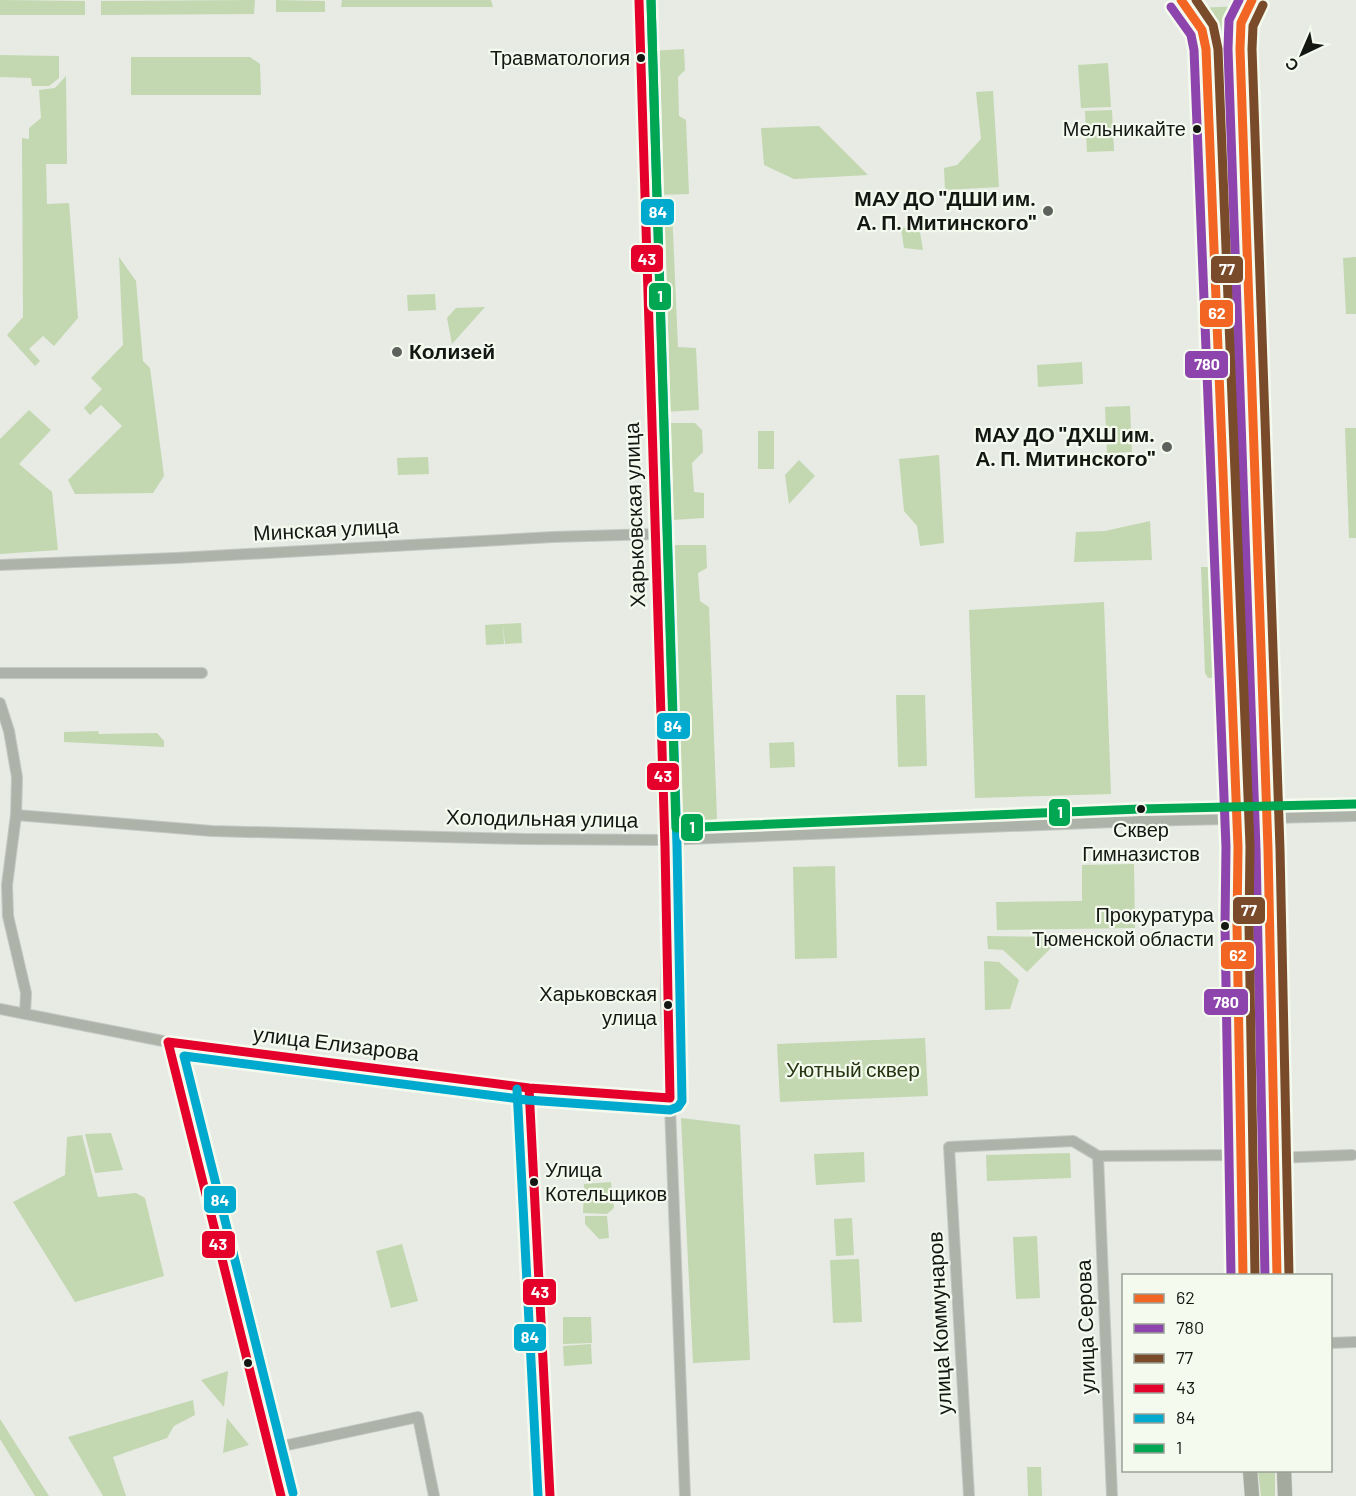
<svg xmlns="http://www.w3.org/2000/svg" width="1356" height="1496" viewBox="0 0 1356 1496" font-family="Barlow,sans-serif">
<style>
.green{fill:#c3d7b1}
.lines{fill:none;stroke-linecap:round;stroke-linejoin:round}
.minor-casing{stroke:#c5c8c3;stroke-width:12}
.major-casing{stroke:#c5c8c3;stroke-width:15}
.minor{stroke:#adb3a8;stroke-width:10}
.major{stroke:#a4aa9d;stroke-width:14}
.bus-1-casing{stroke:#f4fbee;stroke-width:14}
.bus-2-casing{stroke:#f4fbee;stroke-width:14}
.bus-3-casing{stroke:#f4fbee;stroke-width:14}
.bus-4-casing{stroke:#f4fbee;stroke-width:14}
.bus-5-casing{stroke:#f4fbee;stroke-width:14}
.bus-6-casing{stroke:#f4fbee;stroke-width:14}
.bus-1{stroke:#f26522;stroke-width:9}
.bus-2{stroke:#8e44ad;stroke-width:9}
.bus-3{stroke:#7a4b2a;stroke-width:9}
.bus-4{stroke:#e4002b;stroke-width:9}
.bus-5{stroke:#00a9ce;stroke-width:9}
.bus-6{stroke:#00a651;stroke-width:9}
.bus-dot{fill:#151713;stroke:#f4fbee;stroke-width:2}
.poi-dot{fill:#5e615c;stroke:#f4fbee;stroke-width:2}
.labels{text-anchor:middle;stroke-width:4.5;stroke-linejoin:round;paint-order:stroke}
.bus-label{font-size:20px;fill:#151713;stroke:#f4fbee;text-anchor:end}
.poi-label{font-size:21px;font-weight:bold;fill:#151713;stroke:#f4fbee;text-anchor:end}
.street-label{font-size:21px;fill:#151713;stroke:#f4fbee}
.park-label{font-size:21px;fill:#263613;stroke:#f4fbee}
.line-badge{stroke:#f4fbee;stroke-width:2}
.badge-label{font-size:16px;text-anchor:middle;font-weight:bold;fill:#fff}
</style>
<rect width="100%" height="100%" fill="#e7ebe4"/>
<path class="green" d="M 0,0 L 85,1 L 85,15 L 0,15 Z
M 255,0 L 254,14 L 101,15 L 101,1 Z
M 276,0 L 325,1 L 325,12 L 276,12 Z
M 342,0 L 491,0 L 493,7 L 341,7 Z
M 1243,6 L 1234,26 L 1231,41 L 1238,237 L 1229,233 L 1220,234 L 1213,43 L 1209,28 L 1197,8 Z
M 684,49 L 685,70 L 678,77 L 679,116 L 686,120 L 689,194 L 656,195 L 651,51 Z
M 0,55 L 59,56 L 59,78 L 49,86 L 32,86 L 31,78 L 0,77 Z
M 131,57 L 250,57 L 260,64 L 261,95 L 131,95 Z
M 1108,63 L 1111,107 L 1081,108 L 1078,65 Z
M 66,76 L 67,164 L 46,164 L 47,204 L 69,203 L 78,318 L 54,346 L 43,336 L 29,349 L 40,361 L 35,366 L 7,335 L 23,317 L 22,138 L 29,139 L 29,128 L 41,118 L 39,90 L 55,88 Z
M 993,91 L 999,187 L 945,190 L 944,168 L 957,165 L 981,139 L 976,92 Z
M 1112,110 L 1114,151 L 1087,152 L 1085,111 Z
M 819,126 L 868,175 L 794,179 L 764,165 L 761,128 Z
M 657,210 L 672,210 L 678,347 L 696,348 L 699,410 L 663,412 Z
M 919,226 L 923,250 L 904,248 L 901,228 Z
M 1229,248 L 1234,253 L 1236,318 L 1243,366 L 1245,411 L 1242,417 L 1239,418 L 1233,415 L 1231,412 C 1229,360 1222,308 1221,255 L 1223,249 Z
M 119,257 L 136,281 L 143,361 L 150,368 L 164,476 L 153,493 L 75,494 L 68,480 L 122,426 L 101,405 L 90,415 L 84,408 L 102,389 L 91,378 L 123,345 Z
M 1356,257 L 1356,314 L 1346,314 L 1343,258 Z
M 435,294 L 436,310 L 408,311 L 407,295 Z
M 485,307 L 452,344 L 447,318 L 456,308 Z
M 1082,362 L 1083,384 L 1038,387 L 1037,365 Z
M 1130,406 L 1132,452 L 1107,453 L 1105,407 Z
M 29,410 L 51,430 L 19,464 L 52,492 L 58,550 L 0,554 L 0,439 Z
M 671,423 L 695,423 L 702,430 L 703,452 L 692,463 L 694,492 L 704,493 L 704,518 L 673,520 L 673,545 L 706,545 L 707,568 L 698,573 L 700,601 L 709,607 L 717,818 L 711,825 L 691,826 L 678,814 L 665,428 Z
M 1345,428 L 1356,428 L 1356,538 L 1349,538 Z
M 758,431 L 774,431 L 774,469 L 758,469 Z
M 1246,431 L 1259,791 L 1254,796 L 1249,792 L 1246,721 L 1238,676 L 1228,433 L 1237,435 Z
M 939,455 L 944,543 L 920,546 L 917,526 L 904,511 L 899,459 Z
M 428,457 L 429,474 L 398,475 L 397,458 Z
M 799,460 L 815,476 L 789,504 L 785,475 Z
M 1150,521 L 1152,560 L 1074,562 L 1076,532 L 1105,531 Z
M 1201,567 L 1216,567 L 1218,677 L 1208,678 L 1205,673 Z
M 1104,602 L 1111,794 L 975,798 L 969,610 Z
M 521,623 L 522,643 L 505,644 L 503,625 L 504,644 L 486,645 L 485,625 Z
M 896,695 L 925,695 L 927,766 L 898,767 Z
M 98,731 L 99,734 L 157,733 L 164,741 L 164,747 L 64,742 L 64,732 Z
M 794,742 L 795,767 L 770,768 L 769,743 Z
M 1249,845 L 1256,850 L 1257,914 L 1262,955 L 1268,1240 L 1253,1240 L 1244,851 Z
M 1134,864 L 1135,928 L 997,930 L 996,902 L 1082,901 L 1082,865 Z
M 835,866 L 837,958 L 795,959 L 793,867 Z
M 987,936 L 1062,937 L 1027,972 L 1003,950 L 988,949 Z
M 984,961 L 999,962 L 1019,980 L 1010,1009 L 985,1010 Z
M 925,1038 L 928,1096 L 780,1102 L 777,1044 Z
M 681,1118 L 740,1125 L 750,1360 L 693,1363 Z
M 111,1133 L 123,1170 L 95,1173 L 85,1134 Z
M 82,1135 L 98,1197 L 136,1193 L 145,1198 L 164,1276 L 75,1302 L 13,1202 L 65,1175 L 67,1137 Z
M 864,1152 L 865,1182 L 816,1185 L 814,1154 Z
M 1070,1153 L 1071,1178 L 987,1181 L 986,1155 Z
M 1224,1171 L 1233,1179 L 1236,1275 L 1225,1275 Z
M 611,1182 L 614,1208 L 607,1214 L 583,1213 L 584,1184 Z
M 585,1216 L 607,1216 L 609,1238 L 599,1239 L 585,1224 Z
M 852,1218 L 854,1255 L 836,1256 L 834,1219 Z
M 1037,1236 L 1040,1298 L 1016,1299 L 1013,1237 Z
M 402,1244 L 418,1301 L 391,1308 L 376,1251 Z
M 1269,1246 L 1270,1275 L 1254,1275 L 1253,1247 Z
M 859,1259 L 862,1322 L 833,1323 L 830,1260 Z
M 563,1317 L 591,1317 L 592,1343 L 563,1344 Z
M 591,1344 L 592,1364 L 564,1366 L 563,1346 Z
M 228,1371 L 224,1407 L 201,1380 Z
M 193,1400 L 195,1415 L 174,1426 L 167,1438 L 113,1457 L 126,1496 L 103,1496 L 68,1437 Z
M 227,1418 L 249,1445 L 223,1453 Z
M 0,1419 L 49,1496 L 35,1496 L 0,1439 Z
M 1027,1467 L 1041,1467 L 1042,1496 L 1028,1496 Z
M 1258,1471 L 1275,1471 L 1275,1496 L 1261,1496 Z"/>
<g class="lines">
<g class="minor-casing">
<path id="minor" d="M 639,0 L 663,810 L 666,860 L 666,1003 L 685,1496
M 0,565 L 176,558 L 553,537 L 655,534
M 0,673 L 202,673
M 0,703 L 9,731 L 17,777 L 16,815 L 7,885 L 8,916 L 26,993 L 25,1013
M 16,815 L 212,831 L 524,839 L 664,840 L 1140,821 L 1356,816
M 0,1009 L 168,1042 L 529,1088 L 670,1098
M 168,1042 L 281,1496
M 529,1088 L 550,1496
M 1098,1156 L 1112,1496
M 1275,1158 L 1352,1155
M 1330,1343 L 1356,1342
M 269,1449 L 418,1417 L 434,1496
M 969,1496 L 949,1147 L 1073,1141 L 1098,1156 L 1242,1155"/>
</g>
<g class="major-casing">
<path id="major" d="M 1181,0 L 1202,30 L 1206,49 L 1225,557 L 1238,847 L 1237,925 L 1243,1276
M 1252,0 L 1241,23 L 1240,49 L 1268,849 L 1277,1276
M 1214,255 C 1222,236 1238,239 1247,255
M 1219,413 C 1228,432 1245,429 1253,411
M 1250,1470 L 1252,1496
M 1284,1470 L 1285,1496"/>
</g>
<use href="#minor" class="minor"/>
<use href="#major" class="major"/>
<g class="bus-1-casing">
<path id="bus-1" d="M 1181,0 L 1202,30 L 1206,49 L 1238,847 L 1237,925 L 1243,1276
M 1252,0 L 1241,23 L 1240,49 L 1268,849 L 1277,1276"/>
</g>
<g class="bus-2-casing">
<path id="bus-2" d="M 1239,0 L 1229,20 L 1228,49 L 1256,849 L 1265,1276
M 1171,7 L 1191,35 L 1194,50 L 1226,847 L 1225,925 L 1231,1276"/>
</g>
<g class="bus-3-casing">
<path id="bus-3" d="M 1196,0 L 1213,25 L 1218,49 L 1250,846 L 1249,925 L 1255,1276
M 1263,5 L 1253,26 L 1252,49 L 1280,849 L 1289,1276"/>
</g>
<g class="bus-4-casing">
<path id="bus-4" d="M 529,1088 L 550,1496
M 281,1496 L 168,1042 L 529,1088 L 670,1098 L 665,846 L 639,0"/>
</g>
<g class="bus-5-casing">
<path id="bus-5" d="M 517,1089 L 538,1496
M 293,1493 L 184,1056 L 527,1100 L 670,1110 L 678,1107 L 682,1101 L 677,846 L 651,0"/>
</g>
<g class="bus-6-casing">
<path id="bus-6" d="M 651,0 L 676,828 L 1140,809 L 1356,804"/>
</g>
<use href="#bus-1" class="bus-1"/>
<use href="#bus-2" class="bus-2"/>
<use href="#bus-3" class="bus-3"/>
<use href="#bus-4" class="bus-4"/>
<use href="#bus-5" class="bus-5"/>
<use href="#bus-6" class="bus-6"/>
</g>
<g class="bus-dot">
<circle cx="641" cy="58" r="5"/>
<circle cx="1197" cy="129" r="5"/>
<circle cx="1141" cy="809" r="5"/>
<circle cx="1225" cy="926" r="5"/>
<circle cx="668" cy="1005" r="5"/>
<circle cx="534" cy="1182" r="5"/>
<circle cx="248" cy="1363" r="5"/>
</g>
<g class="poi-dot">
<circle cx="1048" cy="211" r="6"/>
<circle cx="397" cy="352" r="6"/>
<circle cx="1167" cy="447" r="6"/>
</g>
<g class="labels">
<g class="bus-label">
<text x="630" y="65">Травматология</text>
<text x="1186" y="136">Мельникайте</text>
<text x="1141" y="837" text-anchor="middle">Сквер<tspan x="1141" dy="24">Гимназистов</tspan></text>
<text x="1214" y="922">Прокуратура<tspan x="1214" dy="24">Тюменской области</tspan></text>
<text x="657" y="1001">Харьковская<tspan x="657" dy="24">улица</tspan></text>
<text x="545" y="1177" text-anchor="start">Улица<tspan x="545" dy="24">Котельщиков</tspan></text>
</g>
<g class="poi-label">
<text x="1036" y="206">МАУ ДО "ДШИ им.<tspan x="1036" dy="24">А. П. Митинского"</tspan></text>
<text x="409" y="359" text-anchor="start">Колизей</text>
<text x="1155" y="442">МАУ ДО "ДХШ им.<tspan x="1155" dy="24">А. П. Митинского"</tspan></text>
</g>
<g class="street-label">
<text transform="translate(635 515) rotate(-92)" y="7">Харьковская улица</text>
<text transform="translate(326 530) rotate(-3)" y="7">Минская улица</text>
<text transform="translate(542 819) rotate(1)" y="7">Холодильная улица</text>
<text transform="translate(336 1044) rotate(7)" y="7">улица Елизарова</text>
<text transform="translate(940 1323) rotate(-93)" y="7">улица Коммунаров</text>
<text transform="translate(1086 1327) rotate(-92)" y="7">улица Серова</text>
</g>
<g class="park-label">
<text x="853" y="1077">Уютный сквер</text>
</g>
</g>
<g class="line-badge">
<rect x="640" y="198" width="35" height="28" rx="6" fill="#00a9ce"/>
<rect x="630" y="244" width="34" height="29" rx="6" fill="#e4002b"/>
<rect x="1210" y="255" width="34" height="29" rx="6" fill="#7a4b2a"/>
<rect x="648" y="282" width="24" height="29" rx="6" fill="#00a651"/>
<rect x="1199" y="299" width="35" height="29" rx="6" fill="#f26522"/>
<rect x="1184" y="350" width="45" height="29" rx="6" fill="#8e44ad"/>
<rect x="656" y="712" width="35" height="28" rx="6" fill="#00a9ce"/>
<rect x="646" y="762" width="34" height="29" rx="6" fill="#e4002b"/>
<rect x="1048" y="798" width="23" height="29" rx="6" fill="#00a651"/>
<rect x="680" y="813" width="24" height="29" rx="6" fill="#00a651"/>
<rect x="1232" y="896" width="34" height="29" rx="6" fill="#7a4b2a"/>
<rect x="1220" y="941" width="35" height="29" rx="6" fill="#f26522"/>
<rect x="1203" y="988" width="46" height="28" rx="6" fill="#8e44ad"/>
<rect x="203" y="1185" width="34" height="29" rx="6" fill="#00a9ce"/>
<rect x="201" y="1230" width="35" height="29" rx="6" fill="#e4002b"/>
<rect x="522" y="1278" width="35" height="28" rx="6" fill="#e4002b"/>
<rect x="513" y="1323" width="34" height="29" rx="6" fill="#00a9ce"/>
</g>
<g class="badge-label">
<text x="658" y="218">84</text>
<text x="647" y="265">43</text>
<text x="1227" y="275">77</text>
<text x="660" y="302">1</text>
<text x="1217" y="319">62</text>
<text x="1207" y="370">780</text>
<text x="673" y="732">84</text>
<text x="663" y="782">43</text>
<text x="1060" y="818">1</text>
<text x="692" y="833">1</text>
<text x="1249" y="916">77</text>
<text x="1238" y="961">62</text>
<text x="1226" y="1008">780</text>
<text x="220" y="1206">84</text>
<text x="218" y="1250">43</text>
<text x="540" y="1298">43</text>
<text x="530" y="1343">84</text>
</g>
<rect x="1122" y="1274" width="210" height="198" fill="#f4fbee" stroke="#9ba096" stroke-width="1.5"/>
<rect x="1134" y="1294" width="30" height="9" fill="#f26522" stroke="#9ba096" stroke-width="1.5"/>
<text x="1176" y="1304" font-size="18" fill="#151713">62</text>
<rect x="1134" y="1324" width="30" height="9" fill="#8e44ad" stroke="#9ba096" stroke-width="1.5"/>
<text x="1176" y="1334" font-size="18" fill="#151713">780</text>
<rect x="1134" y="1354" width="30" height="9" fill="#7a4b2a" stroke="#9ba096" stroke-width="1.5"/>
<text x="1176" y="1364" font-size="18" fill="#151713">77</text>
<rect x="1134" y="1384" width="30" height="9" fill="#e4002b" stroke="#9ba096" stroke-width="1.5"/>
<text x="1176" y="1394" font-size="18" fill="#151713">43</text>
<rect x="1134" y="1414" width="30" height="9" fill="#00a9ce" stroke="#9ba096" stroke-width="1.5"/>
<text x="1176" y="1424" font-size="18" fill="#151713">84</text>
<rect x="1134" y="1444" width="30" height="9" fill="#00a651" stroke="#9ba096" stroke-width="1.5"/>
<text x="1176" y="1454" font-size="18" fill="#151713">1</text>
<g transform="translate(1302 54) rotate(224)" stroke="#f4fbee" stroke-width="4.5" paint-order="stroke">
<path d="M0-4.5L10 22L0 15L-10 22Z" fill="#151713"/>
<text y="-9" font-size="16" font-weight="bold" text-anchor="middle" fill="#151713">С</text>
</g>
</svg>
